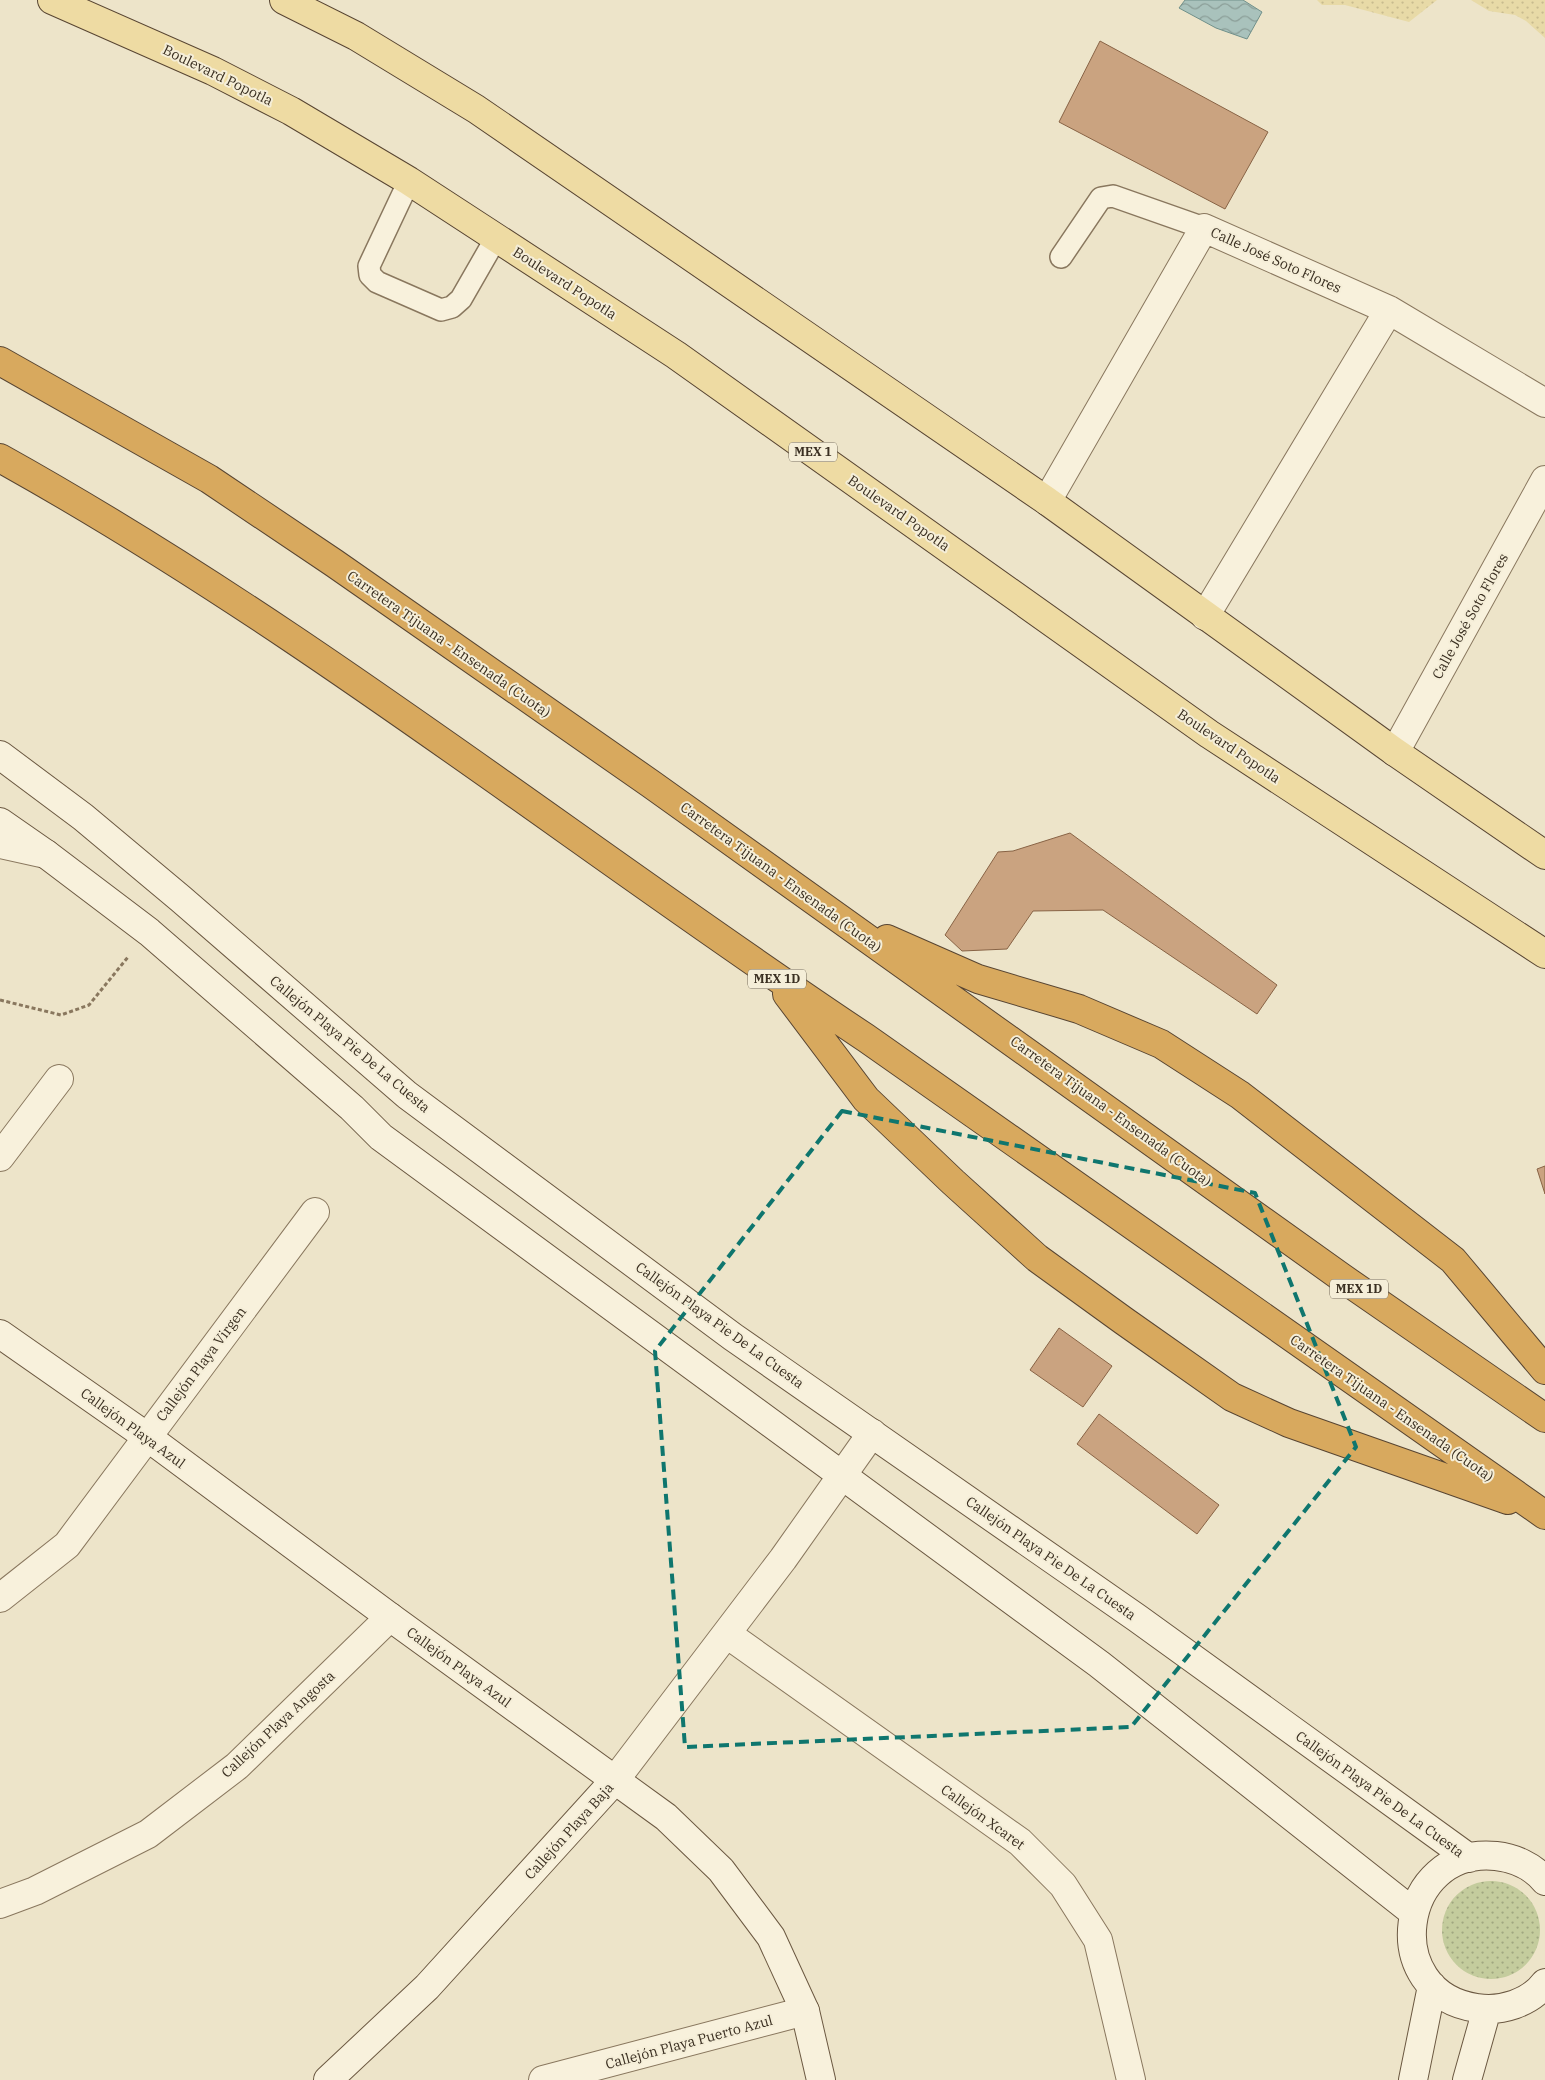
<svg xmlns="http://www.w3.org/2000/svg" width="1545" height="2080" viewBox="0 0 1545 2080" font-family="'IBM Plex Serif',serif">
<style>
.grass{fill:url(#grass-dots)}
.sand{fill:url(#sand-dots)}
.water{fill:url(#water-waves);stroke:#70908a}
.building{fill:#caa380;stroke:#886345}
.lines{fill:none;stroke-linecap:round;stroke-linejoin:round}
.lane-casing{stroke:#89775e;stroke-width:24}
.street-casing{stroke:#89775e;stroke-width:30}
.secondary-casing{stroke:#6b5841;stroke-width:30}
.primary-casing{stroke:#584532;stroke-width:30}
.highway-casing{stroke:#584532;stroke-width:30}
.path{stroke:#89775e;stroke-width:3;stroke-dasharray:4 2.5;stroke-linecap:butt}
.lane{stroke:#f8f1dc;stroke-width:21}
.street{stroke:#f8f1dc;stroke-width:28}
.secondary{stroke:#f8f1dc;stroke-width:28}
.primary{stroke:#eedba3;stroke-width:28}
.highway{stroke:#d8a95e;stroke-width:28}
.marked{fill:none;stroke:#0f766e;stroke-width:4;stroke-dasharray:10 6;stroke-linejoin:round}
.labels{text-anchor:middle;stroke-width:4;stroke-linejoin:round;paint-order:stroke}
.shield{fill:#f5eed8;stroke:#726858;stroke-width:1}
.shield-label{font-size:12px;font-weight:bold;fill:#3a2f21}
.street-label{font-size:14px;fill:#3a2f21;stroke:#f5eed8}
</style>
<defs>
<pattern id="grass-dots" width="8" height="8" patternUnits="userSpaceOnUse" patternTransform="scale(1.25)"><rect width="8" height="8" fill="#c4cc9d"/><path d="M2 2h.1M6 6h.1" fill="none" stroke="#a0a680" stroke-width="1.8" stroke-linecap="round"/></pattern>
<pattern id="sand-dots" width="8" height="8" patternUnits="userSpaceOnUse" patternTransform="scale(1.25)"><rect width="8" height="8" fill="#e8daa7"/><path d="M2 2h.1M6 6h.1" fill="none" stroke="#c8bb8f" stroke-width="1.8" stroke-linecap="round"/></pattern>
<pattern id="water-waves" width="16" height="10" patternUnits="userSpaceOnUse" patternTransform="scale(1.25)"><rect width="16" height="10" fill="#a9c2bc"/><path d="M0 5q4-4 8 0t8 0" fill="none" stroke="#8b9e98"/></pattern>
</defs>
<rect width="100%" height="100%" fill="#ede4c9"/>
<path class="grass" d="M1442 1930a49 49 0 1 1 98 0a49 49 0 1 1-98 0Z"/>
<path class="sand" d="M 1317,0 L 1437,0 L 1409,22 L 1345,5 L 1322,5 Z
M 1471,0 L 1545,0 L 1545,38 L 1526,21 L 1515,15 L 1489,11 Z"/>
<path class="water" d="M 1185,0 L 1243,0 L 1262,12 L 1247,39 L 1216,28 L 1179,8 Z"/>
<path class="building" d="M 1100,41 L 1268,132 L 1225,209 L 1059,122 Z
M 1070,833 L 1277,985 L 1257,1014 L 1103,910 L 1033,911 L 1007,949 L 962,951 L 945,935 L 998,852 L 1013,851 Z
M 1545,1166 L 1545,1194 L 1537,1169 Z
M 1059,1328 L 1112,1366 L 1083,1407 L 1030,1370 Z
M 1099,1414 L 1219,1505 L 1197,1534 L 1077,1444 Z"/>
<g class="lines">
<g class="lane-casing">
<path id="lane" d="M 409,181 L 369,266 L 370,275 L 377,282 L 441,310 L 452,307 L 461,299 L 496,238
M 1061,257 L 1101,198 L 1113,196 L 1204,228"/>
</g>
<g class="street-casing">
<path id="street" d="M 1047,501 L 1204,228 L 1389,310 L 1545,403
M 1205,616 L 1389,310
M 1395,752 L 1545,480
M 0,844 L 46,854
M 0,1157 L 59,1079
M 0,1598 L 67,1545 L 315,1212
M 727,1634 L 1020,1842 L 1063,1885 L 1098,1940 L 1131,2080
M 615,1780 L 783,1559 L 872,1433
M 0,1904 L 35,1891 L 148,1834 L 237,1766 L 390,1617
M 543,2080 L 805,2011"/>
</g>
<g class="secondary-casing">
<path id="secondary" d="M 0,755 L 83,817 L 181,899 L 407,1095 L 733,1337 L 1137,1618 L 1469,1858
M 0,822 L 46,854 L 149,932 L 352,1108 L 381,1137 L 1099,1664 L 1413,1912
M 0,1334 L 146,1436 L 390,1617 L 666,1817 L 721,1870 L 771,1937 L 805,2011 L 821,2080
M 1545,1881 C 1533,1866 1514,1858 1496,1856 C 1398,1846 1378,1994 1477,2008 C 1501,2012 1530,2003 1545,1983
M 328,2080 L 427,1987 L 615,1780
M 1413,2080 L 1432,1986
M 1467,2080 L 1487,2009"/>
</g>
<g class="primary-casing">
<path id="primary" d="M 52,0 L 213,71 L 291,111 L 409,181 L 676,355 L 1209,734 L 1545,954
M 284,0 L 356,36 L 476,109 L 1047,501 L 1395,752 L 1545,855"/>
</g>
<g class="highway-casing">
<path id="highway" d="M 0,361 L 209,479 L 334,563 L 651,784 L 1341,1277 L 1545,1418
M 0,458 C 304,627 577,846 866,1038 L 1545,1515
M 887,939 L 978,979 L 1079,1009 L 1161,1044 L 1240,1095 L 1453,1260 L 1545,1370
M 787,994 L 866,1099 L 953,1182 L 1037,1258 L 1124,1321 L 1232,1397 L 1289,1423 L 1508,1500"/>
</g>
<path class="path" d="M 0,1000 L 61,1015 L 89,1005 L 128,957"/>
<use href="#lane" class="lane"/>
<use href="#street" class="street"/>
<use href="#secondary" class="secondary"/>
<use href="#primary" class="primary"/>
<use href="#highway" class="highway"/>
</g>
<path class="marked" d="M 842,1111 L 1255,1193 L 1356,1447 L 1131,1727 L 685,1747 L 655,1351 Z"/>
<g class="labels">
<g class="shield">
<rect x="789" y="442.5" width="48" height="19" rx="4"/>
<rect x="748" y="969.5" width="58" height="19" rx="4"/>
<rect x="1330" y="1279.5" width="58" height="19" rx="4"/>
</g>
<g class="shield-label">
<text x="813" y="456">MEX 1</text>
<text x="777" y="983">MEX 1D</text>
<text x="1359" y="1293">MEX 1D</text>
</g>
<g class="street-label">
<text transform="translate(218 75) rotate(26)" y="5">Boulevard Popotla</text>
<text transform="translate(1276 260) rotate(24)" y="5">Calle José Soto Flores</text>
<text transform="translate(565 283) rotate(33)" y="5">Boulevard Popotla</text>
<text transform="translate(899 513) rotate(35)" y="5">Boulevard Popotla</text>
<text transform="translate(1470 616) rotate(-61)" y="5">Calle José Soto Flores</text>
<text transform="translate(449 644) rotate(35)" y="5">Carretera Tijuana - Ensenada (Cuota)</text>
<text transform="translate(1229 746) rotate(34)" y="5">Boulevard Popotla</text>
<text transform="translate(781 877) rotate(36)" y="5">Carretera Tijuana - Ensenada (Cuota)</text>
<text transform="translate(350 1044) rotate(40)" y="5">Callejón Playa Pie De La Cuesta</text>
<text transform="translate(1111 1111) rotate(36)" y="5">Carretera Tijuana - Ensenada (Cuota)</text>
<text transform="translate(720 1325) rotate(36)" y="5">Callejón Playa Pie De La Cuesta</text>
<text transform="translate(201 1364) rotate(-53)" y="5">Callejón Playa Virgen</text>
<text transform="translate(1392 1408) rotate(35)" y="5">Carretera Tijuana - Ensenada (Cuota)</text>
<text transform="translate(133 1428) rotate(36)" y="5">Callejón Playa Azul</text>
<text transform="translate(1051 1558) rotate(35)" y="5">Callejón Playa Pie De La Cuesta</text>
<text transform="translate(459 1667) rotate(36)" y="5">Callejón Playa Azul</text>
<text transform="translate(278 1724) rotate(-43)" y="5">Callejón Playa Angosta</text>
<text transform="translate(1380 1794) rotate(36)" y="5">Callejón Playa Pie De La Cuesta</text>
<text transform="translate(983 1817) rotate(36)" y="5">Callejón Xcaret</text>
<text transform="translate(569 1831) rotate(-48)" y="5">Callejón Playa Baja</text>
<text transform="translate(689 2042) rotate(-15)" y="5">Callejón Playa Puerto Azul</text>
</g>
</g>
</svg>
